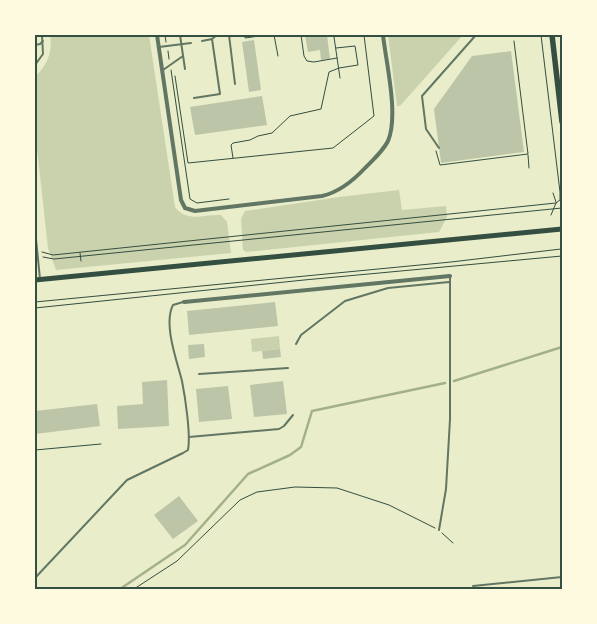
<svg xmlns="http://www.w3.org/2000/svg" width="597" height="624" viewBox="0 0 597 624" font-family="Helvetica,sans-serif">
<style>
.green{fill:#cad2ad}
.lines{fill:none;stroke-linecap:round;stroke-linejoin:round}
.stream{stroke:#a3b18a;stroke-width:2.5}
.building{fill:#bcc5a7}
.path{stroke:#344e41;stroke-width:1}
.service{stroke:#617663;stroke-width:2}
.minor{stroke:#617663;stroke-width:4}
.secondary{stroke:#344e41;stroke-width:5}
.primary{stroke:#344e41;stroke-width:5.5}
.neatline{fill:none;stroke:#344e41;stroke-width:2}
</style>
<rect width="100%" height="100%" fill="#e9edc9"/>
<path class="green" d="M 50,35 L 149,35 L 175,207 C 187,223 204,214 221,215 L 227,222 L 231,253 L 56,270 L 48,248 L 35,131 L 35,77 C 47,65 53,52 50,35 Z
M 388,35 L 463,35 L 400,106 L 397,106 Z
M 399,190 L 402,210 L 446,206 L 447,217 L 439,232 L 246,252 L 243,250 L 241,219 L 245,211 L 339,197 Z
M 279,336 L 280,349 L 252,352 L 251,339 Z"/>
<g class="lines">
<path class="stream" d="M 454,381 L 562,347
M 120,589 L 185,545 L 248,474 L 290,455 L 301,447 L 312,411 L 445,383"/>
</g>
<path class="building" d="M 305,35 L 327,35 L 330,59 L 321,60 L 320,50 L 308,52 Z
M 254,40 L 261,90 L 249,92 L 242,42 Z
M 511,51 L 524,152 L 441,163 L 434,109 L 472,56 Z
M 262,96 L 267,125 L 195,135 L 190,107 Z
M 275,302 L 278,326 L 189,335 L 187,311 Z
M 204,344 L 205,357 L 189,359 L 188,345 Z
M 280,349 L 281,357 L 263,359 L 262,351 Z
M 167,380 L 169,426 L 118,429 L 117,406 L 143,404 L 142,382 Z
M 283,381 L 287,414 L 254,417 L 250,385 Z
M 228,386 L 232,419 L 199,422 L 196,389 Z
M 97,404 L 100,426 L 35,434 L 35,411 Z
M 179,496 L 198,521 L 173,539 L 154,515 Z"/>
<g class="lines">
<path class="path" d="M 165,35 L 166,42
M 245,35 L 245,38 L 266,35
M 274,35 L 278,56
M 301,35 L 304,56 L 307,61 L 314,62 L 337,58
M 337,35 L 334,37 L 340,78
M 541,35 L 560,192 L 560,200 L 556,203 L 551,215
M 168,51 L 169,59
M 171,70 L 190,199 L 197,203 L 229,199
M 175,76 L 188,163 L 333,148 L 374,116 L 364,35
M 436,151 L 440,165 L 528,154 L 514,41
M 528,155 L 529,168
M 233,158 L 231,145 L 233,143 L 250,140 L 258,136 L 272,133 L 290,116 L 321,109 L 329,72 L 339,68 L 358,65 L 355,46 L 336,48
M 553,193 L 556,202
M 42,252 L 53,255 L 556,203
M 80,253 L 81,261
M 43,257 L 54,259 L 562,208
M 35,302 L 451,262 L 561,249 L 562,258
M 35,308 L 304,280 L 562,256
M 35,450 L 101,444
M 442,533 L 453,543
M 134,589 L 177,561 L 240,500 L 257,492 L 295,487 L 337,488 L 389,505 L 435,528"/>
<path class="service" d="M 180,35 L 185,69
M 229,35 L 235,84
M 202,41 L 212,39
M 35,45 L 40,44 L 43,41
M 159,47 L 191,43
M 35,65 L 43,54 L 42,35
M 163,70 L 183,56
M 194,98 L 220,94 L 212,39 L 217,35
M 439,148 L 426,129 L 422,96 L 476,35
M 35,229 L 40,279
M 296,344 L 301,335 L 345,301 L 388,288 L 449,282
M 199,374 L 288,368
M 189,437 L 279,429 L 284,426 L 293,415
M 439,530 L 446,489 L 450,419 L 450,276
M 35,578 L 127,480 L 183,453 L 188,450 C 191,435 185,396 182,381 C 177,361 163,324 173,305 L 183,302
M 473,586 L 562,577"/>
<path class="minor" d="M 157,35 L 181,200 L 185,208 L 195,211 L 322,196 C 340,192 354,180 366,167 C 374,159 383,151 388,141 C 399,115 386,63 383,35
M 184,302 L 450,276"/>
<path class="secondary" d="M 35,280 L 562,229"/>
<path class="primary" d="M 552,35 L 562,122"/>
</g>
<rect width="597" height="624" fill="none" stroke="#fefae0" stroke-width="72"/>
<rect x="36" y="36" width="525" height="552" class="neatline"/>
</svg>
